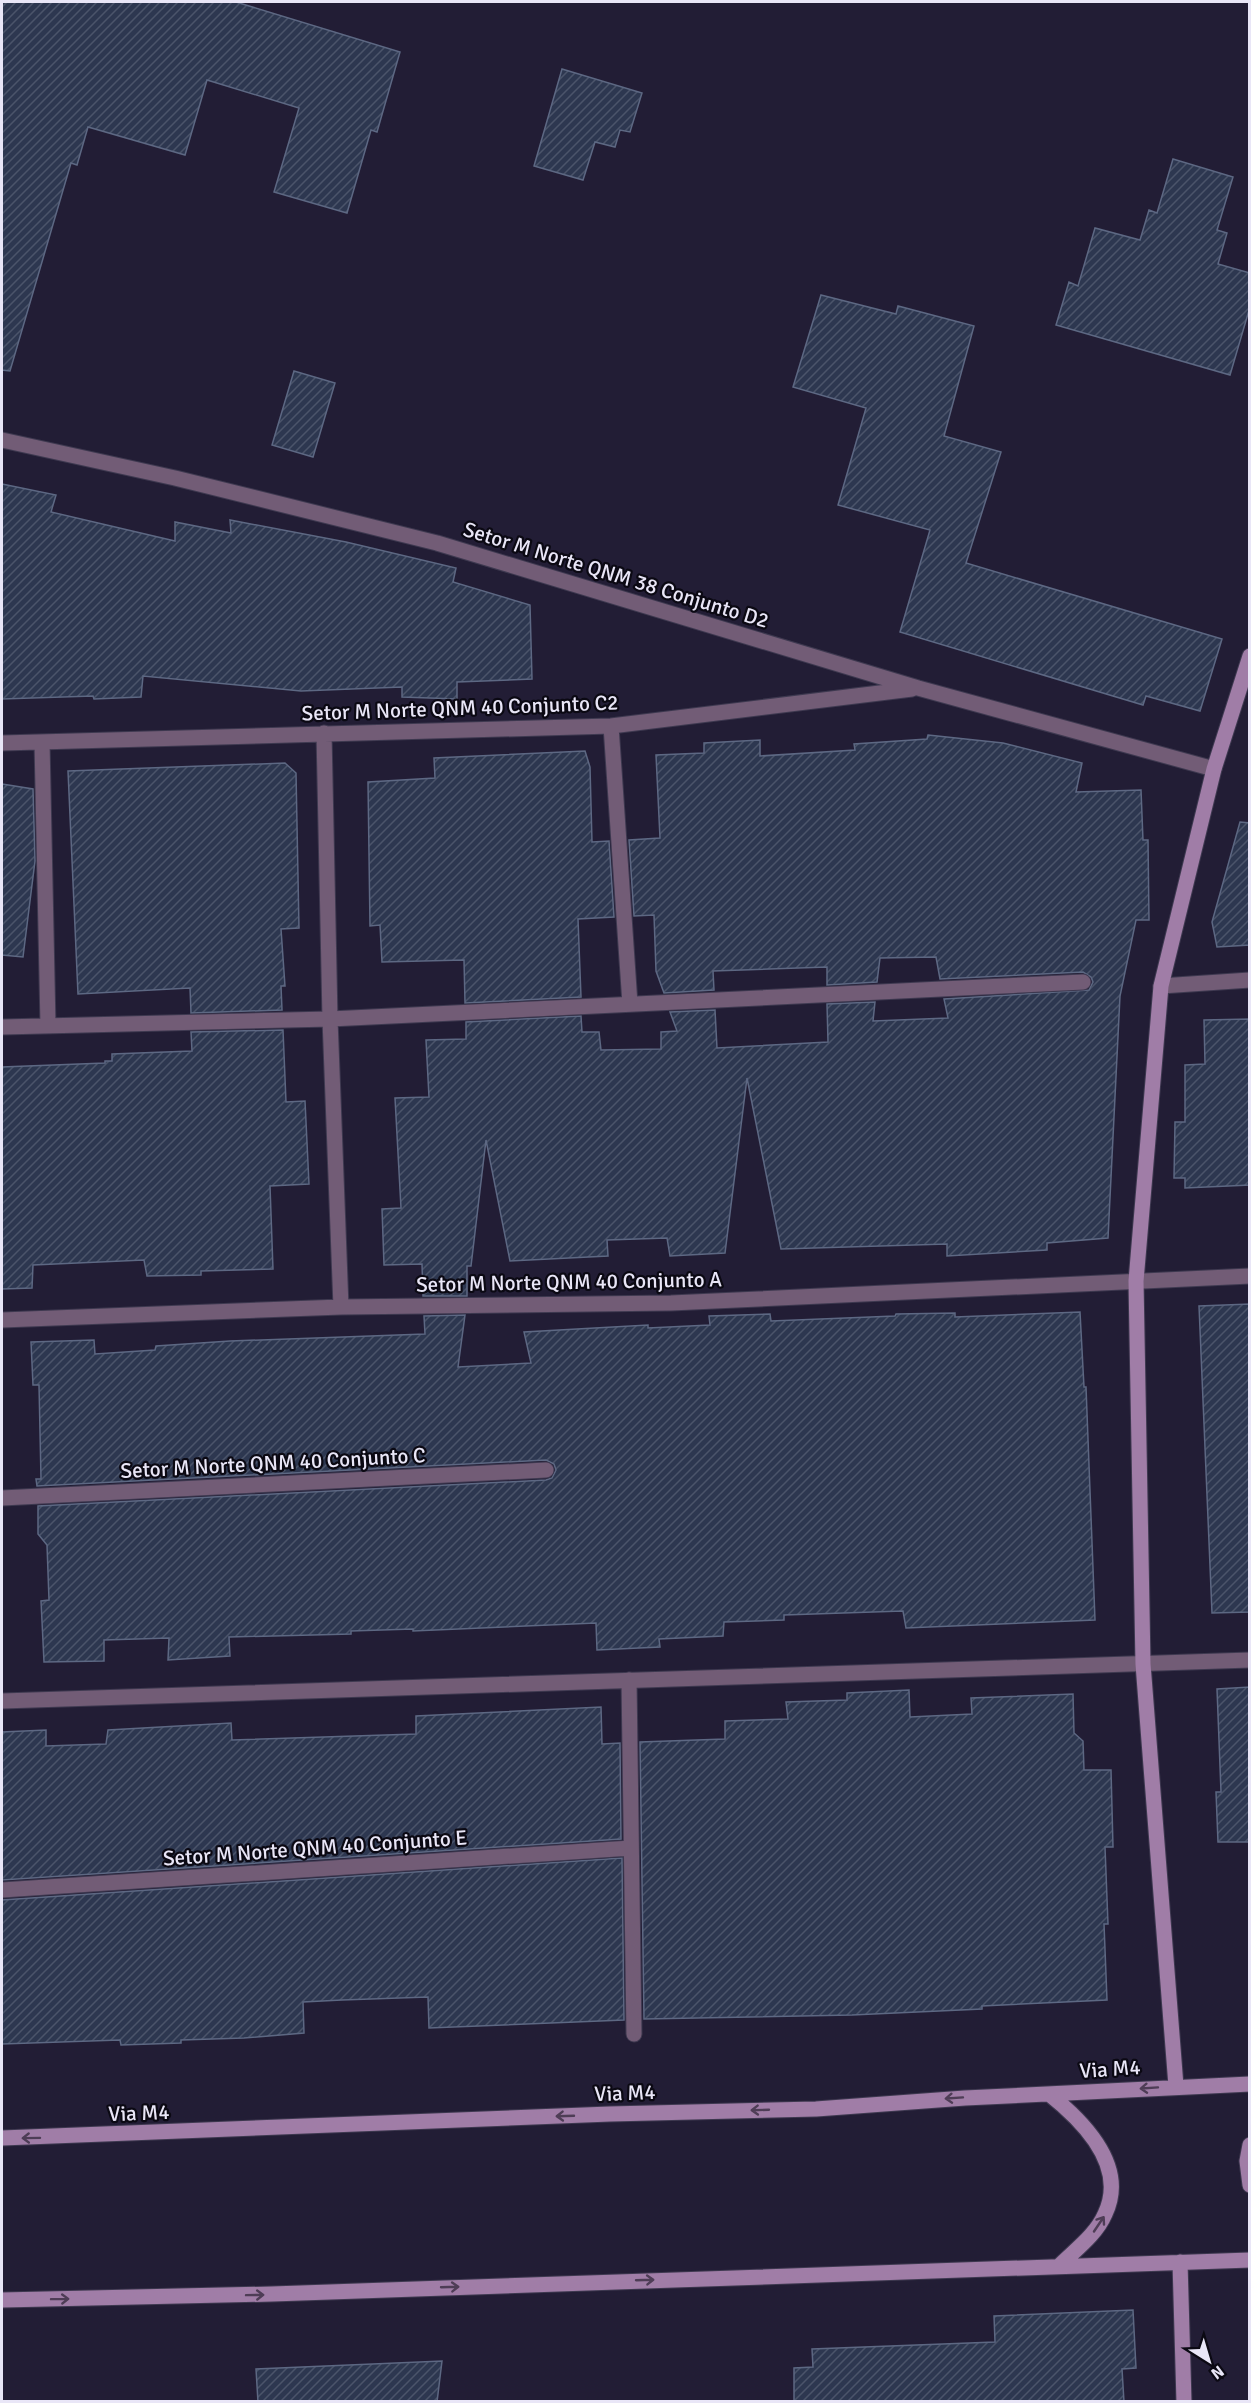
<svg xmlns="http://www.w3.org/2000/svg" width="1251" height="2403" viewBox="0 0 1251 2403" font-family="Signika,sans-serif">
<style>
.building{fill:url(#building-hatch);stroke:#5d6883;stroke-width:1.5}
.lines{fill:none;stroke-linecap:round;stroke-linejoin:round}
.street-casing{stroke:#3e3950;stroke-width:17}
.secondary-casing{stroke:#3e3950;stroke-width:17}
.street{stroke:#725c76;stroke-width:15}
.secondary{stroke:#a07da7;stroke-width:15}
.oneway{stroke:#4e3d56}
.labels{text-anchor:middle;stroke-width:4.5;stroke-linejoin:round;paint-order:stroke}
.street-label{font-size:21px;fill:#e9e6f7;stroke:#0b0913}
</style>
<defs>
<pattern id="building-hatch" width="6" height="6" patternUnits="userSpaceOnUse" patternTransform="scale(1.5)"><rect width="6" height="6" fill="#2d3750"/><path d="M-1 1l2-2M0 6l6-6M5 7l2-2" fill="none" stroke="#4b546a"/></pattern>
</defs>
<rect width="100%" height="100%" fill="#221d35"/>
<path class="building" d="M 2,2 L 236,2 L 400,52 L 377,132 L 371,130 L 347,213 L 274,192 L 299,108 L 207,80 L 185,155 L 88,127 L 77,165 L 71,163 L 10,371 L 2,370 Z
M 562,69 L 642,93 L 630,132 L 620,130 L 615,147 L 595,142 L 583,180 L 534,166 Z
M 1173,159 L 1233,177 L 1217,230 L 1227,233 L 1218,264 L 1250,273 L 1250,307 L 1230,375 L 1056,325 L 1069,282 L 1078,286 L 1095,228 L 1140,240 L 1149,210 L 1157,213 Z
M 821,295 L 896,314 L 898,306 L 974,326 L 944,436 L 1001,452 L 966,563 L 1222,639 L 1200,711 L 1146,696 L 1143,705 L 900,632 L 930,530 L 838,505 L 866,408 L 793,387 Z
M 294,371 L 335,383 L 313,457 L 272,445 Z
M 2,484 L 56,495 L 51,512 L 175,541 L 175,522 L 231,533 L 230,520 L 346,542 L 456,568 L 453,582 L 530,605 L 532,679 L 457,682 L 457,699 L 402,697 L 402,687 L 301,691 L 143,676 L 141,697 L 94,699 L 93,696 L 2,699 Z
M 928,735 L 1003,743 L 1082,763 L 1076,792 L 1141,790 L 1143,840 L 1148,840 L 1149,920 L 1136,920 L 1120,996 L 1108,1238 L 1047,1243 L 1047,1250 L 947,1256 L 947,1244 L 781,1249 L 747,1078 L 725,1253 L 670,1256 L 667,1238 L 607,1240 L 608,1256 L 510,1261 L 486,1140 L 471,1266 L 467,1266 L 467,1296 L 423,1296 L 422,1264 L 384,1265 L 382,1209 L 401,1208 L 395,1098 L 429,1097 L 426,1040 L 466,1039 L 466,1022 L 581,1016 L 582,1032 L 599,1032 L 601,1050 L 661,1049 L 661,1032 L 677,1031 L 670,1012 L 715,1010 L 717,1048 L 828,1042 L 827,1004 L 875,1002 L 873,1021 L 948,1018 L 944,999 L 1089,990 L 1093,982 L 1091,977 L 1083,972 L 940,979 L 936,957 L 880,958 L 877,982 L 827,985 L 827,967 L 713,971 L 714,990 L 664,993 L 656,971 L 654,915 L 634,916 L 629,840 L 660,838 L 656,755 L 704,753 L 704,743 L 760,740 L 760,756 L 855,750 L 854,744 L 927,739 Z
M 585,751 L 590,767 L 592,842 L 609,841 L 614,917 L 578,919 L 581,997 L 465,1003 L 464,960 L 382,962 L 380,925 L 370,926 L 368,782 L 435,778 L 434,758 Z
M 285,763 L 296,773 L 299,928 L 281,929 L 285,986 L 281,986 L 282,1010 L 191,1013 L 190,988 L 78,994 L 68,771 Z
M 2,784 L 33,789 L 35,861 L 23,957 L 2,955 Z
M 1240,822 L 1250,823 L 1250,945 L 1217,947 L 1212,922 Z
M 1250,1019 L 1250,1185 L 1185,1188 L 1185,1178 L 1174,1178 L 1175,1122 L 1185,1122 L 1185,1065 L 1205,1064 L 1204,1020 Z
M 283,1030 L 286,1102 L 305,1101 L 309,1184 L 270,1186 L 273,1269 L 201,1271 L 201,1275 L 147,1276 L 144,1260 L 33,1265 L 32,1288 L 2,1289 L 2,1067 L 105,1063 L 105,1061 L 112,1061 L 112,1054 L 192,1051 L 191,1032 Z
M 1250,1304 L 1250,1612 L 1212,1613 L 1199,1306 Z
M 1080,1312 L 1084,1387 L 1086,1387 L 1095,1620 L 906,1628 L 903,1611 L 784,1615 L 784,1620 L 724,1622 L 723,1636 L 659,1639 L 660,1647 L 597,1650 L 596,1623 L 413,1631 L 413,1629 L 351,1631 L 351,1634 L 229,1637 L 230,1656 L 168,1660 L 169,1638 L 104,1640 L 104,1661 L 44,1662 L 41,1601 L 49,1600 L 47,1545 L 38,1534 L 38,1506 L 546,1480 L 552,1478 L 556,1470 L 554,1464 L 546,1460 L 37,1486 L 36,1479 L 41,1479 L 39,1385 L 33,1385 L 31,1342 L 94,1340 L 95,1354 L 155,1350 L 156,1346 L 230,1341 L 425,1334 L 424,1316 L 465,1315 L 458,1367 L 531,1363 L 524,1332 L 648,1325 L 648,1328 L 710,1325 L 709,1316 L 770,1314 L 771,1321 L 895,1316 L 896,1314 L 955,1313 L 955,1317 Z
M 1250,1687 L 1250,1842 L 1218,1842 L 1216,1792 L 1221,1792 L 1217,1689 Z
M 909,1690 L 910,1717 L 972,1714 L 971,1698 L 1073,1694 L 1074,1733 L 1083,1741 L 1084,1770 L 1111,1770 L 1113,1847 L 1105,1847 L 1108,1924 L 1104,1924 L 1107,2000 L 982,2006 L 982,2009 L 852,2015 L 644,2019 L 640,1742 L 725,1739 L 725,1721 L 788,1719 L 786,1702 L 847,1700 L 847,1693 Z
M 601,1707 L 602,1744 L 620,1743 L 621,1839 L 2,1880 L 2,1732 L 46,1730 L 46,1746 L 106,1744 L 108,1730 L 231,1723 L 232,1740 L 416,1734 L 416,1716 Z
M 622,1858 L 624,2020 L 429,2028 L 428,1997 L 342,2000 L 303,2002 L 304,2033 L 244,2038 L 181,2040 L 181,2043 L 121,2045 L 120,2040 L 2,2044 L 2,1900 Z
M 1133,2310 L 1136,2368 L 1122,2369 L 1124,2402 L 794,2402 L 794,2368 L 813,2367 L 812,2349 L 995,2342 L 994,2316 Z
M 442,2361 L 437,2402 L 258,2402 L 256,2369 Z"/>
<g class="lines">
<g class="street-casing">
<path id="street" d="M 2,440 L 175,478 L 437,543 L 918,688 L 1214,769
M 611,726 L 630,1004
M 324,733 L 330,1019 L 341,1307
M 42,742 L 48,1026
M 2,743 L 611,726 L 912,689
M 1161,986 L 1250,980
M 2,1027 L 330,1019 L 1083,982
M 2,1320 L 341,1307 L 671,1303 L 1250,1276
M 2,1498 L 546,1470
M 629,1680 L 634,2034
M 2,1701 L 1250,1660
M 2,1890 L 631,1848"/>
</g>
<g class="secondary-casing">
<path id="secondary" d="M 1176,2086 L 1143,1664 L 1136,1281 L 1161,986 L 1214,769 L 1250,656
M 1049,2094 C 1083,2121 1128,2166 1105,2214 C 1096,2235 1075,2250 1059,2266
M 2,2138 L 610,2114 L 816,2109 L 965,2098 L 1250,2084
M 1250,2145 L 1247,2161 L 1250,2185
M 1180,2262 L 1184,2402
M 2,2300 L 272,2294 L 1250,2260"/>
</g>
<use href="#street" class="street"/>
<use href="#secondary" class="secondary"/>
</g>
<defs><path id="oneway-shaft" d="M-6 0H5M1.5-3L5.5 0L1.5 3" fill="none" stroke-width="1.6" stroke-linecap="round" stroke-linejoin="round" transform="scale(1.5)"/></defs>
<g class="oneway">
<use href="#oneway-shaft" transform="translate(1149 2088) rotate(176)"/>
<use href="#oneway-shaft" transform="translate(954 2098) rotate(176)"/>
<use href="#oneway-shaft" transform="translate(760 2110) rotate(178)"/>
<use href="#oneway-shaft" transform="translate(565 2116) rotate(178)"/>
<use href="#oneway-shaft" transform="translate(31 2138) rotate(179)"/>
<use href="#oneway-shaft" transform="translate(1099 2224) rotate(-56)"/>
<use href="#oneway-shaft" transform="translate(645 2280) rotate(-2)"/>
<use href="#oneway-shaft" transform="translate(450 2287) rotate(-2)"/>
<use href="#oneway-shaft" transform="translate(255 2295) rotate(-1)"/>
<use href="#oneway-shaft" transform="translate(60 2299) rotate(-1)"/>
</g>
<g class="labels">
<g class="street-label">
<text transform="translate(616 575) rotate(17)" y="7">Setor M Norte QNM 38 Conjunto D2</text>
<text transform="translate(460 708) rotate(-2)" y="7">Setor M Norte QNM 40 Conjunto C2</text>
<text transform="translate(569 1282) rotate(-1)" y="7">Setor M Norte QNM 40 Conjunto A</text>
<text transform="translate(273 1463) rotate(-3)" y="7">Setor M Norte QNM 40 Conjunto C</text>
<text transform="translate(315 1848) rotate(-4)" y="7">Setor M Norte QNM 40 Conjunto E</text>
<text transform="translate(1110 2069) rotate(-4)" y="7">Via M4</text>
<text transform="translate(625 2093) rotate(-2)" y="7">Via M4</text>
<text transform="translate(139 2113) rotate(-2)" y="7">Via M4</text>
</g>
</g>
<rect width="1251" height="2403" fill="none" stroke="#e9e6f7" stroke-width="6"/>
<g transform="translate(1209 2361) rotate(143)" stroke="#0b0913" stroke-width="4.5" paint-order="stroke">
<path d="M0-4.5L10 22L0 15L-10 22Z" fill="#e9e6f7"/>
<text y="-9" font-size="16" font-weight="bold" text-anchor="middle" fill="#e9e6f7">N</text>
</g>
</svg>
